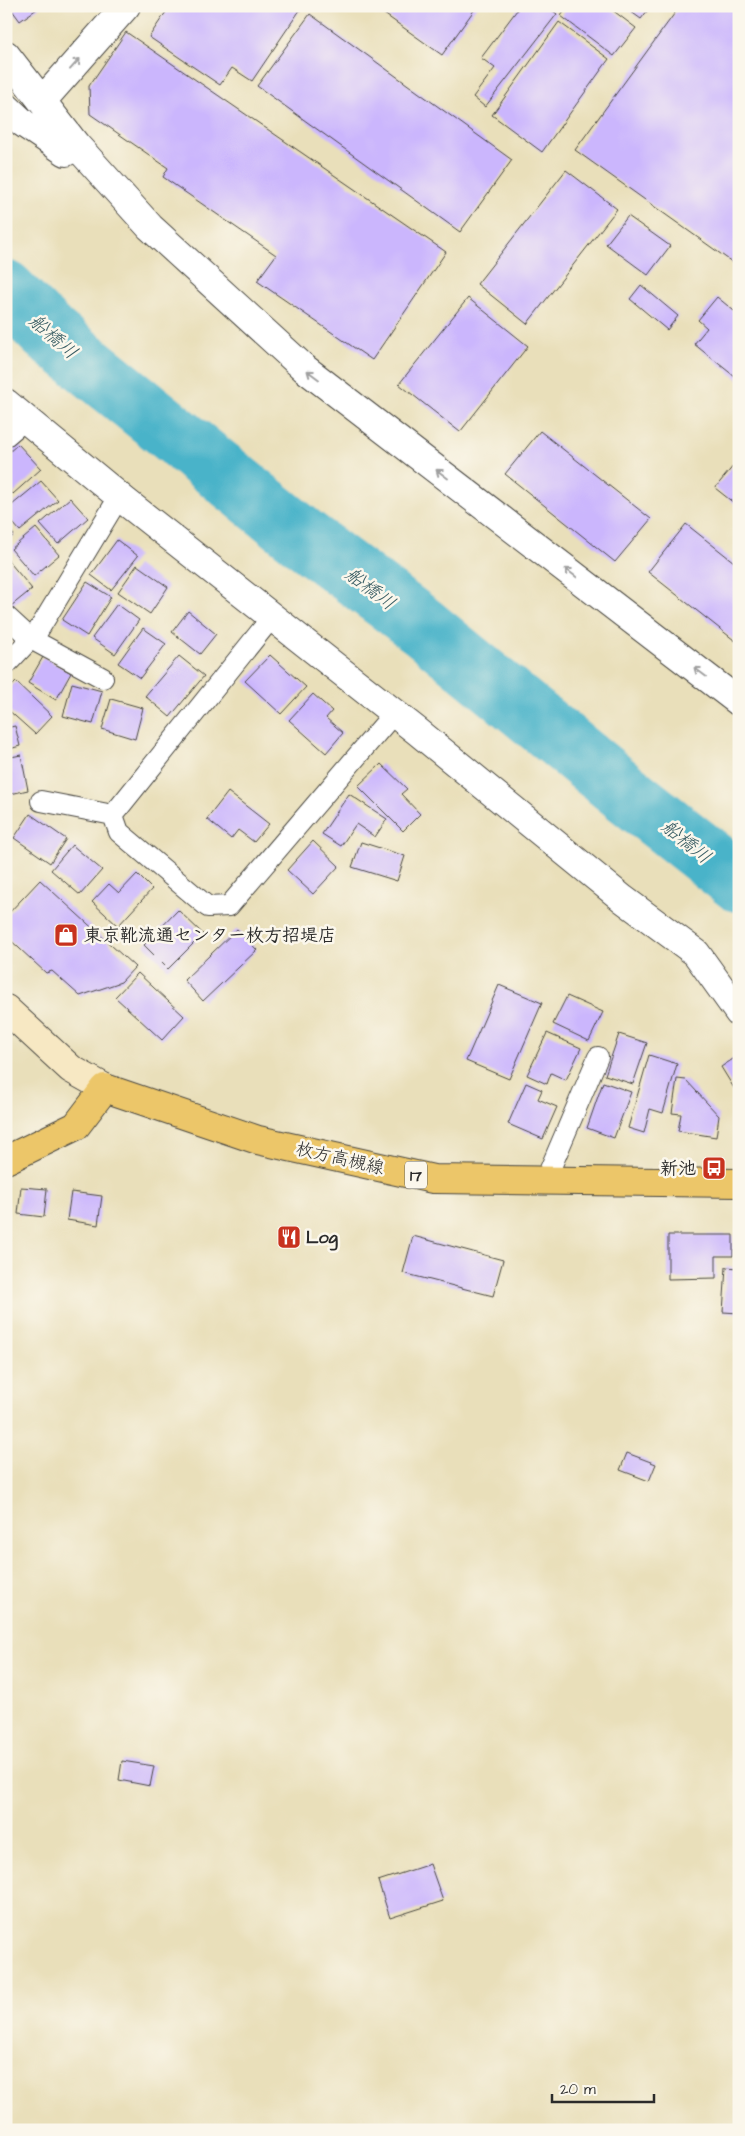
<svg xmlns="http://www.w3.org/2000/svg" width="745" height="2136" viewBox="0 0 745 2136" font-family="'Architects Daughter','Klee One',sans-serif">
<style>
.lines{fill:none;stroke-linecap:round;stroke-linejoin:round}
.river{stroke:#4ab3c9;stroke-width:61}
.building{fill:#cbb6fd}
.lane-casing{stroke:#484640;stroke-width:22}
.street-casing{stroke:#484640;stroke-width:30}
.secondary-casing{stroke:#484640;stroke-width:30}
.primary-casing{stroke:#484640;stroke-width:30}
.lane{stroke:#fff;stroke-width:20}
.street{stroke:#fff;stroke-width:28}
.secondary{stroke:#f7e8c3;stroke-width:28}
.primary{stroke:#ecc669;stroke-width:28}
.oneway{stroke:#a0a0a0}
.labels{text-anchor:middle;stroke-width:5;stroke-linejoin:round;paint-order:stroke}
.shield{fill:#fbf7ec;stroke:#696865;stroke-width:1}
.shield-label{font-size:16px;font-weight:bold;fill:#2b2b2b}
.poi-label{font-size:18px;font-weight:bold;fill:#2b2b2b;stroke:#fbf7ec;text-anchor:start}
.street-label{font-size:18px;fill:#2b2b2b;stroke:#fbf7ec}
.water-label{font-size:19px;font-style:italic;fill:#365b62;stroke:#fbf7ec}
</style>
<rect width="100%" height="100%" fill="#fbf7ec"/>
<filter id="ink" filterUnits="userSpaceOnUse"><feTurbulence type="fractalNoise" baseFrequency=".02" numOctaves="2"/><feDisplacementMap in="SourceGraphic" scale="10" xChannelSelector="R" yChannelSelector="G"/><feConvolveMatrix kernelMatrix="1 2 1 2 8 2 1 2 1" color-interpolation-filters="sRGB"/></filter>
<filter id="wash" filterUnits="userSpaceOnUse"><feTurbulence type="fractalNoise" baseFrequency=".0096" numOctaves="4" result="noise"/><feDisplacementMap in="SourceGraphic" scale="20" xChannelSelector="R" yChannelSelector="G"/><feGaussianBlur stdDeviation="1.12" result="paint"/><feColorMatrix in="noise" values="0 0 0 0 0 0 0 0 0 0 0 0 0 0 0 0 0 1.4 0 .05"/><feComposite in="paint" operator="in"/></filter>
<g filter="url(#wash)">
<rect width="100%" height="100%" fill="#e9dfba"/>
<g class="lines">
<path class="river" d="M 6,291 L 47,332 L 305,539 L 423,627 L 627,794 L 739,882"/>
</g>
<g id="blocks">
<path class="building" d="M 9,6 L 41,6 L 20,21 Z
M 170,6 L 295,6 L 300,10 L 252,81 L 232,68 L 220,85 L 149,37 Z
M 373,6 L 477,6 L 442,55 Z
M 520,6 L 547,6 L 557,14 L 485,107 L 473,97 L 495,68 L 481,58 Z
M 568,6 L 607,6 L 636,28 L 614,56 L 561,16 Z
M 623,6 L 651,6 L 641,19 Z
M 680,6 L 739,6 L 739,267 L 575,150 Z
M 310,14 L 512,160 L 460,232 L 257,86 Z
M 559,22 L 609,59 L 542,152 L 492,115 Z
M 126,32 L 446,252 L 372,360 L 257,281 L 276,255 L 163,177 L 168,168 L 90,114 L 89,86 Z
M 566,170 L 617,209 L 527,324 L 477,284 Z
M 628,216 L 670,246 L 648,275 L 606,244 Z
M 641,285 L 678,316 L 667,330 L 630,299 Z
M 717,297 L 739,315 L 739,380 L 694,344 L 707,328 L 698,320 Z
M 468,298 L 528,346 L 460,432 L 399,384 Z
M 540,431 L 651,519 L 615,562 L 505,474 Z
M 18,444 L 41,469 L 13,494 L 6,486 L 6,455 Z
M 739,459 L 739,507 L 715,488 Z
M 41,481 L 58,500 L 20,531 L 6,515 L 6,510 Z
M 70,498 L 88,518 L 58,544 L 40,524 Z
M 686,524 L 739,566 L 739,644 L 648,572 Z
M 6,526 L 14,535 L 6,542 Z
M 36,528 L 59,555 L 34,576 L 11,549 Z
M 117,540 L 138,556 L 111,590 L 91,575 Z
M 6,558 L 32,589 L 11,606 L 6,601 Z
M 137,565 L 168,587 L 150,614 L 118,592 Z
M 87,582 L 111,597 L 87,636 L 62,620 Z
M 117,604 L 139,620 L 115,654 L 92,638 Z
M 188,611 L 216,634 L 200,654 L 172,632 Z
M 143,628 L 166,644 L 140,678 L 118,663 Z
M 270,655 L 306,687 L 281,714 L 245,681 Z
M 179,656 L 204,676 L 170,717 L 145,696 Z
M 43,657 L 71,673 L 56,700 L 28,683 Z
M 16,682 L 52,716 L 35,734 L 6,708 L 6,692 Z
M 72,683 L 102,691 L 93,724 L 63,716 Z
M 313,694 L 332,711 L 326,718 L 343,733 L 326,753 L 289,720 Z
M 111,699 L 143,708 L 135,739 L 102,729 Z
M 15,726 L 20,746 L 6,750 L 6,728 Z
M 21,755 L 28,790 L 6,795 L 6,758 Z
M 381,764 L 407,789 L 401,794 L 420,814 L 403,831 L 358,786 Z
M 228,792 L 269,824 L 254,842 L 238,830 L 231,839 L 207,819 Z
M 349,794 L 387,819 L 375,837 L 356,824 L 341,846 L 322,834 Z
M 30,814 L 66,839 L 50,863 L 14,838 Z
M 313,841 L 339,866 L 313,894 L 287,870 Z
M 361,842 L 405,856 L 397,881 L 352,867 Z
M 72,845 L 102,870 L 80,895 L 51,870 Z
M 137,874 L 152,889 L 118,926 L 92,902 L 109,884 L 119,893 Z
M 40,880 L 135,967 L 121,982 L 80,996 L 52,971 L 46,973 L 6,936 L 6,916 Z
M 178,910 L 203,934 L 168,969 L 144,945 Z
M 237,929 L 257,950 L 203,1001 L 184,980 Z
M 138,973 L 184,1016 L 162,1040 L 115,997 Z
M 499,985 L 542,1003 L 509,1079 L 466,1061 Z
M 567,996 L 603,1012 L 589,1041 L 553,1024 Z
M 547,1033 L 581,1048 L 566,1080 L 551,1073 L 547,1084 L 527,1075 Z
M 619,1034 L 647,1043 L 633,1084 L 605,1075 Z
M 649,1055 L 677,1064 L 663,1113 L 650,1109 L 644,1133 L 628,1128 Z
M 739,1055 L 739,1092 L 737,1093 L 721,1067 Z
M 677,1079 L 686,1080 L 719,1116 L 716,1137 L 678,1131 L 681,1114 L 672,1113 Z
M 603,1082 L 631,1092 L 614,1138 L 587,1128 Z
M 526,1083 L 542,1090 L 538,1099 L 557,1107 L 543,1139 L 508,1124 Z
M 21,1187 L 47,1189 L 44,1217 L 18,1214 Z
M 71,1192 L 102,1196 L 98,1225 L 67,1220 Z
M 668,1235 L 733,1235 L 733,1256 L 716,1256 L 716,1278 L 668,1279 Z
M 413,1236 L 503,1260 L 493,1296 L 403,1273 Z
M 726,1267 L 739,1268 L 739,1313 L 723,1312 Z
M 627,1453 L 656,1464 L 649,1481 L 620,1470 Z
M 122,1761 L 154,1766 L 150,1786 L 119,1780 Z
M 430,1864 L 443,1901 L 390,1918 L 378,1881 Z"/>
</g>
</g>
<g filter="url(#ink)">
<use href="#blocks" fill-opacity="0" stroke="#484640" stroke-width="1"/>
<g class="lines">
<g class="lane-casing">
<path id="lane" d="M 6,436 L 26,419
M 6,616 L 31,639 L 103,678
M 272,617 L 113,815 L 119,832 L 208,907 L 229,906 L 394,713
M 6,665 L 38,631 L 119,497
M 41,801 L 113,815
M 545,1181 L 598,1057"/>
</g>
<g class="street-casing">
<path id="street" d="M 6,55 L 76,145 L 150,227 L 304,368 L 739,702
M 42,101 L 126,6
M 6,107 L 23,123 L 66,152 L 76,145
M 6,403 L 126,502 L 417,731 L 623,899 L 696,953 L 739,1013"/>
</g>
<g class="secondary-casing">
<path id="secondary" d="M 6,1009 L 71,1069 L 105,1088"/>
</g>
<g class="primary-casing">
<path id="primary" d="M 6,1160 L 76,1126 L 105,1088 L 258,1140 L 433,1179 L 739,1183"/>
</g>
<use href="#lane" class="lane"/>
<use href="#street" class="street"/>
<use href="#secondary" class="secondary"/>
<use href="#primary" class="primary"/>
</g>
<defs><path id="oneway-shaft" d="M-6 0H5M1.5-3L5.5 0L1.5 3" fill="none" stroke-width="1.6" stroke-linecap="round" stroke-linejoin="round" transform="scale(1.25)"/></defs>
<g class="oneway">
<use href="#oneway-shaft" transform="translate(75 64) rotate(-48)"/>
<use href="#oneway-shaft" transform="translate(313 375) rotate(-143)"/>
<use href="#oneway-shaft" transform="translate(442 474) rotate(-143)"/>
<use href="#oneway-shaft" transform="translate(571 573) rotate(-143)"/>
<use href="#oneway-shaft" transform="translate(700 672) rotate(-143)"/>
</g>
</g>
<defs>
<g id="shop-square" transform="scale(1.25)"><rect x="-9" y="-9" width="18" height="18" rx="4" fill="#c8321e" stroke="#fbf7ec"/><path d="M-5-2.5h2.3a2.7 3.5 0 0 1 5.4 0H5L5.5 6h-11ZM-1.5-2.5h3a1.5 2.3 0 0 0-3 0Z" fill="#fff"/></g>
<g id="bus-square" transform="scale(1.25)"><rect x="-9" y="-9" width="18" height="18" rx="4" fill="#c8321e" stroke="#fbf7ec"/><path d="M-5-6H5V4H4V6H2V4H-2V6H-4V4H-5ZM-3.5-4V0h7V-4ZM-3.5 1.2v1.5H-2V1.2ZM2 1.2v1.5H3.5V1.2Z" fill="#fff"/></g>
<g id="restaurant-square" transform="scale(1.25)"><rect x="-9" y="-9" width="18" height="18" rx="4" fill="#c8321e" stroke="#fbf7ec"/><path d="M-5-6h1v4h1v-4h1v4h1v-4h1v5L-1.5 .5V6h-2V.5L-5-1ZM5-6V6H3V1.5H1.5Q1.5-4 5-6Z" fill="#fff"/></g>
</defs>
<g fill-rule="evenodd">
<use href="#shop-square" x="66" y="935"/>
<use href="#bus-square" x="714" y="1168"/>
<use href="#restaurant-square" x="289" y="1237"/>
</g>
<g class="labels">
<rect class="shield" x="405" y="1161.5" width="22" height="27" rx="4"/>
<g class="shield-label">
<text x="416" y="1181">17</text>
</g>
<g class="poi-label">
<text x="84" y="941">東京靴流通センター枚方招堤店</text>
<text x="696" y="1174" text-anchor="end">新池</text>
<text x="306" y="1243">Log</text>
</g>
<g class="street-label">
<text transform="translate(340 1158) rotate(13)" y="6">枚方高槻線</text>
</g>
<g class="water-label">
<text transform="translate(54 336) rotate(41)" y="7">船橋川</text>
<text transform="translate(371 588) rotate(37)" y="7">船橋川</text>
<text transform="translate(687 841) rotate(39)" y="7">船橋川</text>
</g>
</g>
<rect width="745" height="2136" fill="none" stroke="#fbf7ec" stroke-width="25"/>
<path d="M552 2094v8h102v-8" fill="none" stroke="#2b2b2b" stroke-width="2.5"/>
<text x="560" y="2094" font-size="15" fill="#2b2b2b" stroke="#fbf7ec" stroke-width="4" paint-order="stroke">20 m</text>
</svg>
